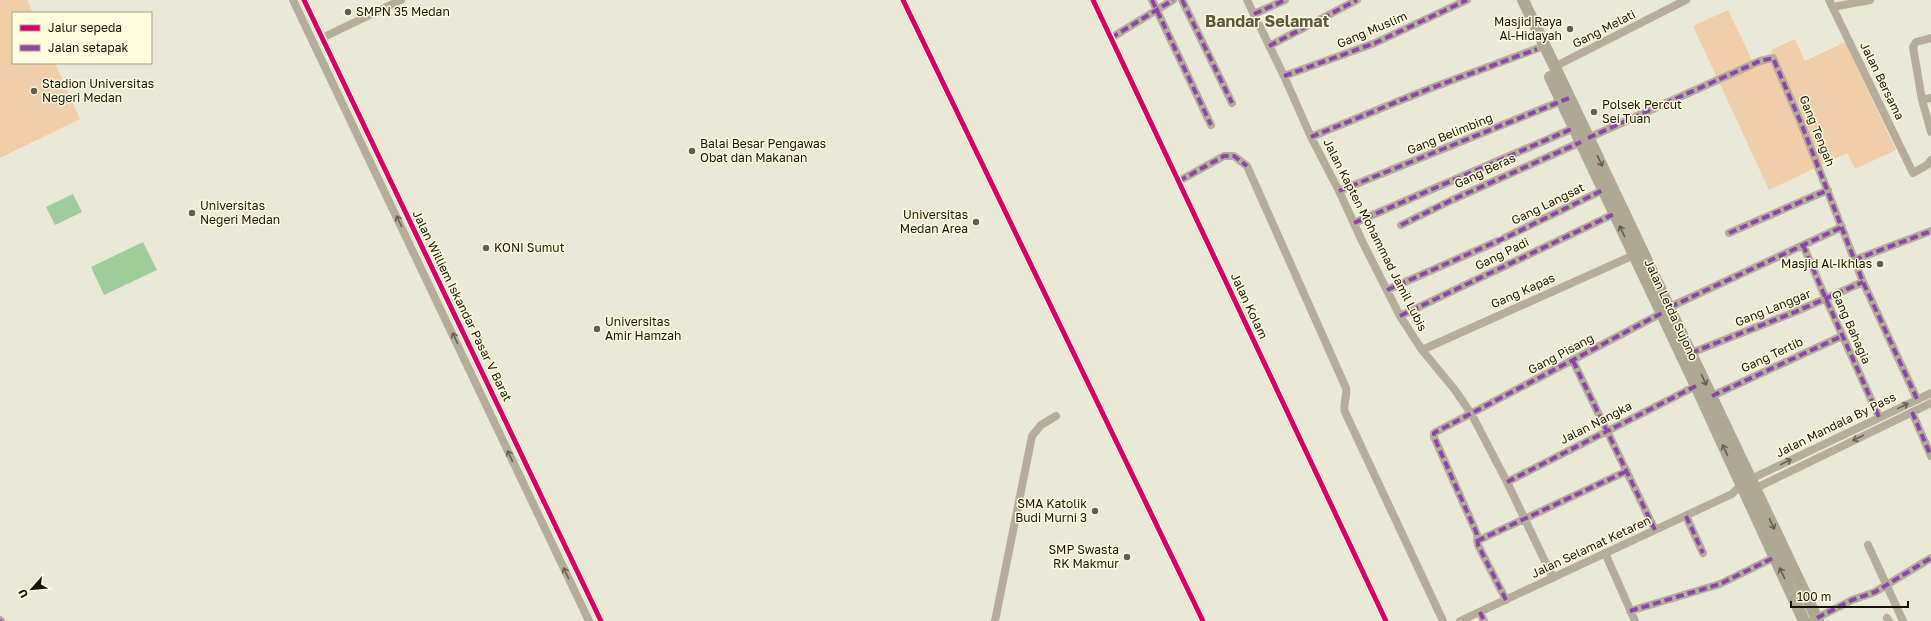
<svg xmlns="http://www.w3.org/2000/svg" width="1931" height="621" viewBox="0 0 1931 621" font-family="'Golos Text',sans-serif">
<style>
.green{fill:#f1ceaa}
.water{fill:#9ecd9a}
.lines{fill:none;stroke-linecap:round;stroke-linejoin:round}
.minor{stroke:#b5ad9a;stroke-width:8}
.highway{stroke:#afa892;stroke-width:12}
.quiet{stroke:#8e44ad;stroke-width:4;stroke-dasharray:8 4;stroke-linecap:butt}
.cycleway-casing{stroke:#fffcde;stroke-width:8}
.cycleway{stroke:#d6006c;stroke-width:5}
.oneway{stroke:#625e4e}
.oneway2{stroke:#646052}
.poi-dot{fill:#5f5e51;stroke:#fffcde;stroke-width:1.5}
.labels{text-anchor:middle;stroke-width:3;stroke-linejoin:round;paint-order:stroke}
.poi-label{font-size:12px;fill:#141309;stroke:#fffcde;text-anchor:start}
.street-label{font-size:12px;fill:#141309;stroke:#fffcde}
.district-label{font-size:16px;font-weight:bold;fill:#5a573d;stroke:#fffcde}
</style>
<rect width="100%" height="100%" fill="#eae9d8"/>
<path class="green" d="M 0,0 L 27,0 L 33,13 L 13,13 L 13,63 L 55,63 L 80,119 L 0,158 Z
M 1728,10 L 1755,66 L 1774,57 L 1771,50 L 1795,39 L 1805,61 L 1845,42 L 1896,150 L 1855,169 L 1847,153 L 1769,190 L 1693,26 Z"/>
<path class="water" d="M 73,194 L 82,212 L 55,225 L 46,207 Z
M 143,242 L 157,270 L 104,295 L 91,267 Z"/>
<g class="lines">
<path class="minor" d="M 293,0 L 589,621
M 304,0 L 601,621
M 903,0 L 1203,621
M 1093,0 L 1386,621
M 1152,0 L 1211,125
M 1182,0 L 1232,103
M 1247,0 L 1284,76 L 1311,137 L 1339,191 L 1363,243 L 1400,316 L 1422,350 L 1455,390 L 1472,415 L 1507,482 L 1553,578
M 1829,0 L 1913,173 L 1927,165 L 1931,160
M 1833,7 L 1870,0
M 1254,14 L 1285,0
M 322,38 L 401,0
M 1111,38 L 1173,0
M 1931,38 L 1916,42 L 1913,47 L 1922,100 L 1931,132
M 1269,46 L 1357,0
M 1554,67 L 1686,0
M 1284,76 L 1375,43 L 1467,0
M 1922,100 L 1931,98
M 1311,137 L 1426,90 L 1544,46
M 1588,138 L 1760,61 L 1773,58 L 1801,123 L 1863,282 L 1917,399
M 1179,181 L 1224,156 L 1234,156 L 1247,166 L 1346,388 C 1348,397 1342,403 1345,412 L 1443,621
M 1339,191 L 1564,100
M 1354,223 L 1574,128
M 1401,225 L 1452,200 L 1581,142
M 1729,233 L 1828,190
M 1504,238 L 1603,190
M 1803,245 L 1826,299 L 1879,417
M 1854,260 L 1931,231
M 1387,290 L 1498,241
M 1670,307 L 1842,227
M 1400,316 L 1614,214
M 1422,350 L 1634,255
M 1691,353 L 1795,312 L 1863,282
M 1573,361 L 1655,530
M 1712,396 L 1842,336
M 1912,412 L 1931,456
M 1507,482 L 1696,386
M 1752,490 L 1931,403
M 1686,516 L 1703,553
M 1477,541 L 1627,471
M 1868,545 L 1903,621
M 1605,553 L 1635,621
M 1506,600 L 1478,545 L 1477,534 L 1434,437 L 1434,433 L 1662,313
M 1630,611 L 1720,584 L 1775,557
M 1480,612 L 1484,621
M 1887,618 L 1889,621
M 0,620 L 1,621
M 995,621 L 1032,436 L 1041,425 L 1056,416
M 1460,621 L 1732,494 L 1741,485 L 1751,479 L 1931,393
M 1811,621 L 1852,600 L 1875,592 L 1931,558"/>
<path class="highway" d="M 1523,0 L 1818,621
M 1550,77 L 1696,386 L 1804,621"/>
<path class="quiet" d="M 1152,0 L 1211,125
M 1182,0 L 1232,103
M 1254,14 L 1285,0
M 1111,38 L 1173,0
M 1269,46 L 1357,0
M 1284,76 L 1375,43 L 1467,0
M 1311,137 L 1426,90 L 1537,49
M 1588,138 L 1760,61 L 1773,58 L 1801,123 L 1863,282 L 1917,399
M 1179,181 L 1224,156 L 1234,156 L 1247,166
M 1339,191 L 1569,98
M 1354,223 L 1574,128
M 1401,225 L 1452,200 L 1581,142
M 1729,233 L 1828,190
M 1803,245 L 1826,299 L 1879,417
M 1854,260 L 1931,231
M 1387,290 L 1509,236 L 1603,190
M 1670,307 L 1842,227
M 1400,316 L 1614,214
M 1691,353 L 1795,312 L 1863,282
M 1573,361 L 1655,530
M 1712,396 L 1842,336
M 1912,412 L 1931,456
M 1507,482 L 1696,386
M 1686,516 L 1703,553
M 1477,541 L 1627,471
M 1506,600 L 1478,545 L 1477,534 L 1434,437 L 1434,433 L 1662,313
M 1630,611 L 1720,584 L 1775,557
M 1480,612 L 1484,621
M 1817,618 L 1852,600 L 1875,592 L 1931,558
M 0,620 L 1,621"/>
<g class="cycleway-casing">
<path id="cycleway" d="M 304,0 L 601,621
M 903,0 L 1203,621
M 1093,0 L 1386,621"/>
</g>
<use href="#cycleway" class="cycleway"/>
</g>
<defs><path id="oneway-shaft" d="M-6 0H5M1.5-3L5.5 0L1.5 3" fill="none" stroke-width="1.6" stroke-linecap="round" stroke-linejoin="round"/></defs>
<g class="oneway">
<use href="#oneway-shaft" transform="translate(1600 161) rotate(64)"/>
<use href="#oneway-shaft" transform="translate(1622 231) rotate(-115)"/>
<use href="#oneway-shaft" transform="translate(1704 380) rotate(65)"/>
<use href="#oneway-shaft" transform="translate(1725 450) rotate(-115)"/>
<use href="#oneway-shaft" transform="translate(1772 524) rotate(65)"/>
<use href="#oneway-shaft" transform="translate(1782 573) rotate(-115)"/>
</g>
<g class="oneway2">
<use href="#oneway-shaft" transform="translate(399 221) rotate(-115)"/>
<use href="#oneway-shaft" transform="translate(455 338) rotate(-115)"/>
<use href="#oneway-shaft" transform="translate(1903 406) rotate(-26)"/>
<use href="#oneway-shaft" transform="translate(1858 438) rotate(154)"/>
<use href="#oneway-shaft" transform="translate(510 456) rotate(-115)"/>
<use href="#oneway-shaft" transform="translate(1786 462) rotate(-26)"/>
<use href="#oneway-shaft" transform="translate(566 573) rotate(-115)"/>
</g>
<g class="poi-dot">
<circle cx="348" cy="12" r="4"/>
<circle cx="1570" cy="29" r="4"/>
<circle cx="34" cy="91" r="4"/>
<circle cx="1594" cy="112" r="4"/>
<circle cx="692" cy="151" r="4"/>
<circle cx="192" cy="213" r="4"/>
<circle cx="976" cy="222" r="4"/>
<circle cx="486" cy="248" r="4"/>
<circle cx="1880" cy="264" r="4"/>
<circle cx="597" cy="329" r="4"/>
<circle cx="1095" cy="511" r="4"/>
<circle cx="1127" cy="557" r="4"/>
</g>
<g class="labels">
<g class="poi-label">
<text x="356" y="16">SMPN 35 Medan</text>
<text x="1562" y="26" text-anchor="end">Masjid Raya<tspan x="1562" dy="14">Al-Hidayah</tspan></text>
<text x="42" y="88">Stadion Universitas<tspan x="42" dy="14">Negeri Medan</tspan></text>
<text x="1602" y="109">Polsek Percut<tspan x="1602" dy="14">Sei Tuan</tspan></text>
<text x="700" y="148">Balai Besar Pengawas<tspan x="700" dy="14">Obat dan Makanan</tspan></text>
<text x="200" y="210">Universitas<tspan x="200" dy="14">Negeri Medan</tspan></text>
<text x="968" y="219" text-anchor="end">Universitas<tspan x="968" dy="14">Medan Area</tspan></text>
<text x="494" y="252">KONI Sumut</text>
<text x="1872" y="268" text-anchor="end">Masjid Al-Ikhlas</text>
<text x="605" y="326">Universitas<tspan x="605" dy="14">Amir Hamzah</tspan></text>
<text x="1087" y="508" text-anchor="end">SMA Katolik<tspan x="1087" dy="14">Budi Murni 3</tspan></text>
<text x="1119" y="554" text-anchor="end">SMP Swasta<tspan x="1119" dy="14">RK Makmur</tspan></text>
</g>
<g class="street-label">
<text transform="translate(1604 29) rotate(-27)" y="4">Gang Melati</text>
<text transform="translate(1372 30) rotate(-23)" y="4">Gang Muslim</text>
<text transform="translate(1882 81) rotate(64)" y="4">Jalan Bersama</text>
<text transform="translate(1817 131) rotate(68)" y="4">Gang Tengah</text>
<text transform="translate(1450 134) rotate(-22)" y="4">Gang Belimbing</text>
<text transform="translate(1485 171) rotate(-25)" y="4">Gang Beras</text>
<text transform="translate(1548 204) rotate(-26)" y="4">Gang Langsat</text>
<text transform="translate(1375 235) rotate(63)" y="4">Jalan Kapten Mohammad Jamil Lubis</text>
<text transform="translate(1502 254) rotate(-26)" y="4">Gang Padi</text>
<text transform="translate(1523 291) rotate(-24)" y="4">Gang Kapas</text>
<text transform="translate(462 306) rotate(64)" y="4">Jalan Williem Iskandar Pasar V Barat</text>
<text transform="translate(1249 306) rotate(65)" y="4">Jalan Kolam</text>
<text transform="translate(1773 308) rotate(-22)" y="4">Gang Langgar</text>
<text transform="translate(1671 310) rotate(65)" y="4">Jalan Letda Sujono</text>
<text transform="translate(1851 327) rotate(66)" y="4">Gang Bahagia</text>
<text transform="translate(1561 354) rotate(-28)" y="4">Gang Pisang</text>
<text transform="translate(1772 355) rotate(-25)" y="4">Gang Tertib</text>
<text transform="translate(1596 423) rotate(-27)" y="4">Jalan Nangka</text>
<text transform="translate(1836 425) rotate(-26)" y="4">Jalan Mandala By Pass</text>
<text transform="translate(1591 547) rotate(-25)" y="4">Jalan Selamat Ketaren</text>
</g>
<g class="district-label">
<text x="1267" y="27">Bandar Selamat</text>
</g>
</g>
<rect x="12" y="12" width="140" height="52" fill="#fffcde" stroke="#a19f89"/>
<rect x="20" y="25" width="20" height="6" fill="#d6006c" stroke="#a19f89"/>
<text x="48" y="32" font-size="12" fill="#141309">Jalur sepeda</text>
<rect x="20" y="45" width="20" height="6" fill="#8e44ad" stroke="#a19f89"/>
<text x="48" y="52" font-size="12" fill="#141309">Jalan setapak</text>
<g transform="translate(32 589) rotate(243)" stroke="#fffcde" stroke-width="3" paint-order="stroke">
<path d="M0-3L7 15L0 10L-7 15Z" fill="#141309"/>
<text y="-6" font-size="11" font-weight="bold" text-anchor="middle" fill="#141309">U</text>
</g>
<path d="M1791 601v6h117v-6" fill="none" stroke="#141309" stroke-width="2"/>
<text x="1797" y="601" font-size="12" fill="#141309" stroke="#fffcde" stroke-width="3" paint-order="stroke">100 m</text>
</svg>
